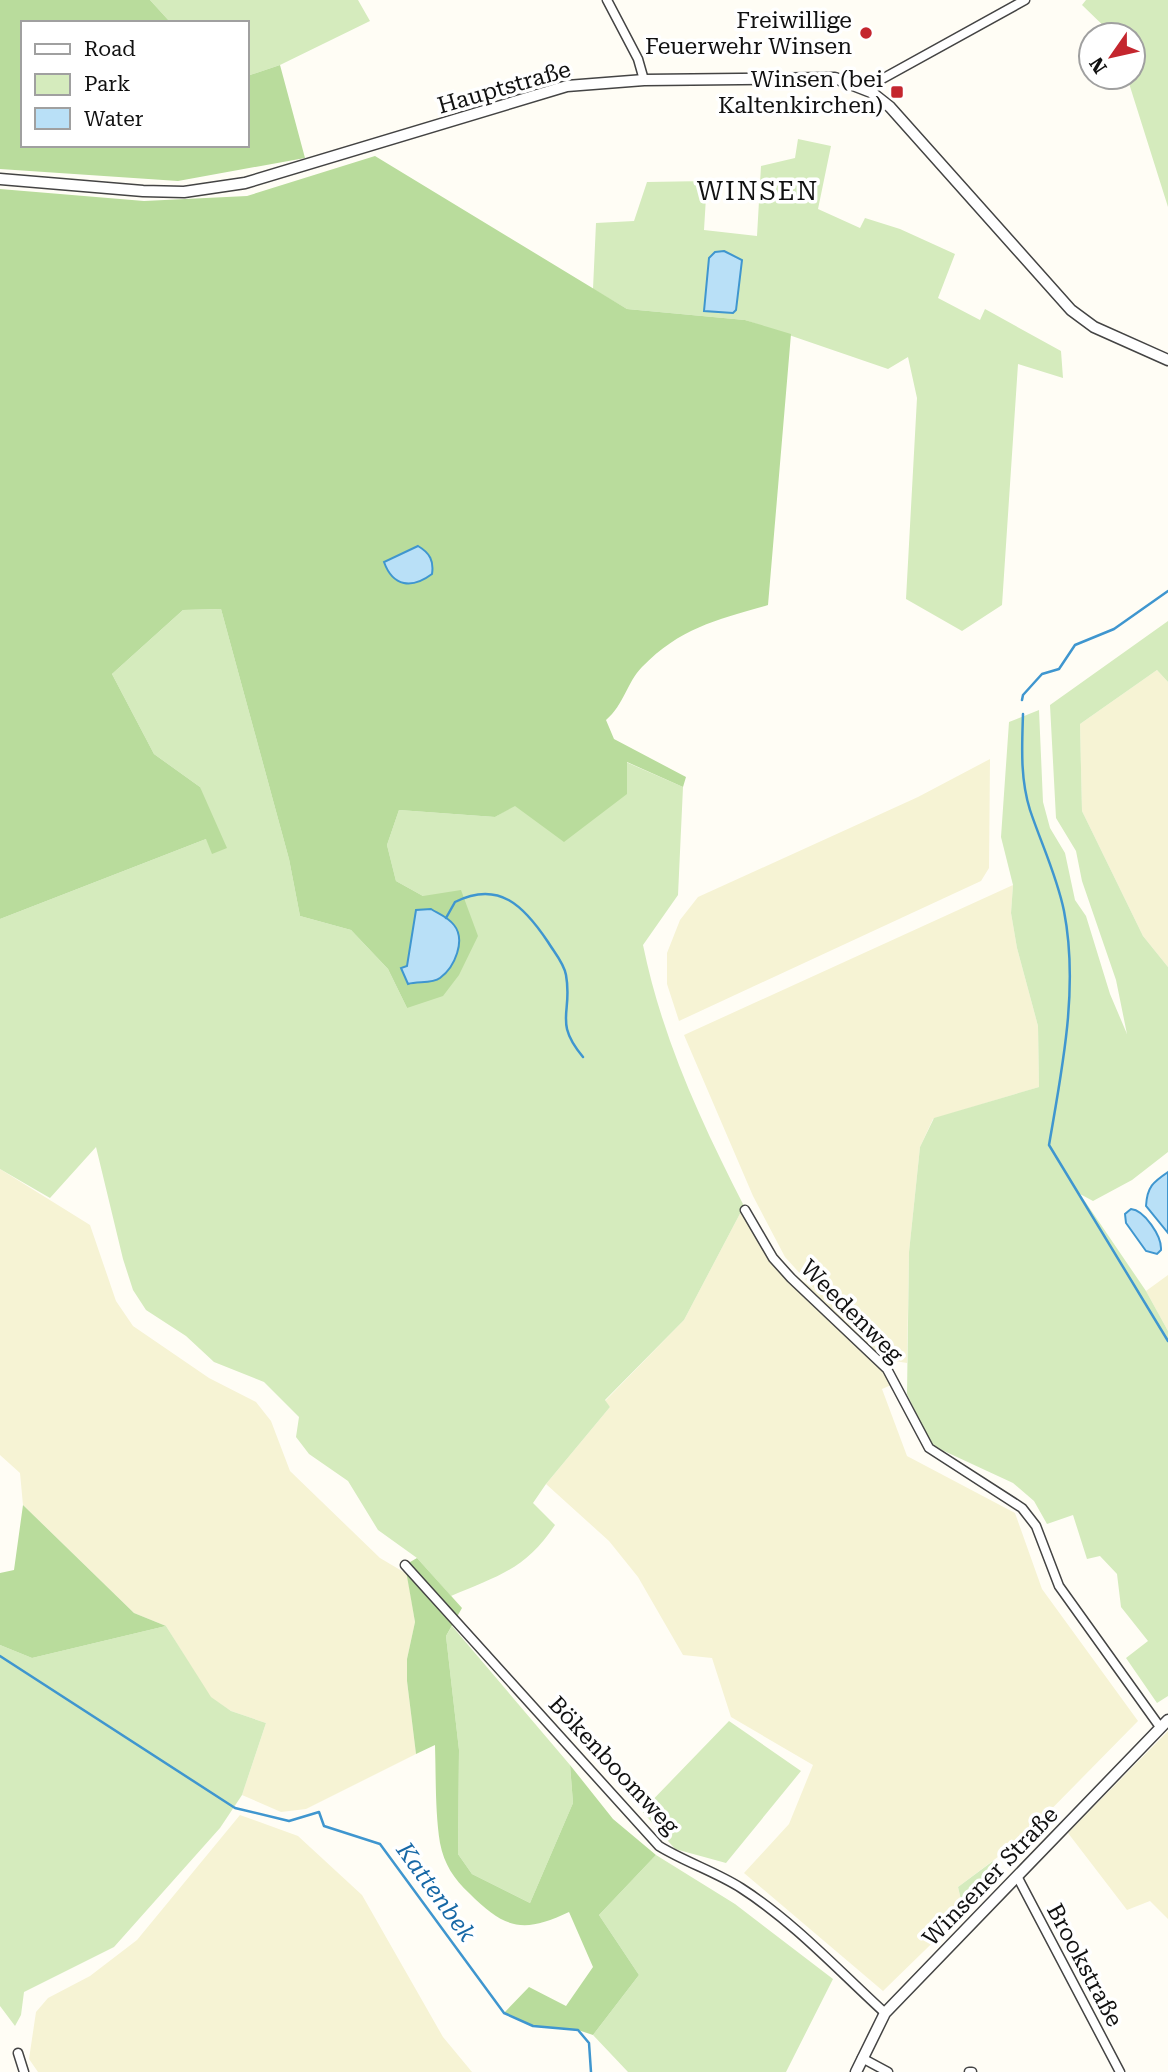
<svg xmlns="http://www.w3.org/2000/svg" width="1168" height="2072" viewBox="0 0 1168 2072" font-family="'Roboto Serif',serif">
<style>
.farmland{fill:#f6f3d4}
.green{fill:#d5ebbd}
.forest{fill:#b9dc9c}
.water{fill:#b9e0f7;stroke:#3f96cf;stroke-width:2}
.lines{fill:none;stroke-linecap:round;stroke-linejoin:round}
.stream{stroke:#3f96cf;stroke-width:2.5}
.minor-casing{stroke:#444;stroke-width:11}
.tertiary-casing{stroke:#444;stroke-width:13}
.minor{stroke:#fff;stroke-width:8}
.tertiary{stroke:#fff;stroke-width:10}
.poi-dot{fill:#c4262e;stroke:#fff;stroke-width:2.5}
.labels{text-anchor:middle;stroke-width:7;stroke-linejoin:round;paint-order:stroke}
.poi-label{font-size:23px;fill:#111;stroke:#fff;text-anchor:end}
.street-label{font-size:23px;fill:#111;stroke:#fff}
.water-label{font-size:24px;font-style:italic;fill:#1768a6;stroke:#fff}
.quarter-label{font-size:26px;letter-spacing:2px;fill:#111;stroke:#fff}
</style>
<rect width="100%" height="100%" fill="#fffdf5"/>
<path class="farmland" d="M 1157,670 L 1168,682 L 1168,967 L 1143,936 L 1082,811 L 1080,724 Z
M 990,759 L 989,868 L 981,881 L 679,1021 L 667,984 L 667,953 L 680,920 L 698,897 L 918,797 Z
M 1013,885 L 1011,913 L 1017,948 L 1038,1026 L 1039,1087 L 933,1119 L 920,1147 L 909,1252 L 907,1363 L 889,1360 L 896,1383 L 882,1389 L 907,1456 L 1015,1513 L 1042,1589 L 1138,1721 L 1023,1838 L 958,1887 L 964,1912 L 883,1991 L 744,1873 L 789,1824 L 813,1765 L 731,1717 L 712,1658 L 683,1655 L 638,1577 L 609,1541 L 546,1484 L 610,1407 L 605,1401 L 684,1320 L 744,1206 L 787,1269 L 815,1290 L 785,1257 L 753,1196 L 684,1035 Z
M 0,1169 L 90,1225 L 116,1301 L 133,1326 L 209,1378 L 256,1402 L 271,1421 L 290,1471 L 380,1558 L 407,1574 L 415,1622 L 407,1659 L 407,1681 L 416,1754 L 306,1809 L 281,1812 L 242,1795 L 266,1723 L 231,1711 L 210,1697 L 166,1626 L 134,1613 L 23,1505 L 20,1473 L 0,1455 Z
M 1168,1275 L 1168,1331 L 1146,1291 Z
M 1168,1731 L 1168,1919 L 1150,1901 L 1127,1910 L 1068,1833 Z
M 240,1815 L 298,1836 L 362,1895 L 443,2037 L 472,2072 L 38,2072 L 29,2059 L 36,2012 L 48,1998 L 90,1976 L 137,1940 Z"/>
<path class="green" d="M 150,0 L 358,0 L 370,21 L 280,65 L 247,76 L 247,23 L 171,23 Z
M 1086,0 L 1168,0 L 1168,207 L 1127,77 L 1133,77 L 1133,35 L 1113,35 L 1082,5 Z
M 798,139 L 831,146 L 818,209 L 860,228 L 865,218 L 900,229 L 955,254 L 938,298 L 980,320 L 985,309 L 1061,351 L 1063,378 L 1018,364 L 1002,605 L 962,631 L 906,599 L 917,398 L 908,357 L 888,369 L 745,320 L 627,309 L 593,289 L 596,223 L 634,221 L 647,182 L 707,181 L 704,230 L 757,236 L 761,166 L 795,158 Z
M 221,609 L 289,859 L 300,916 L 351,930 L 388,969 L 407,1008 L 423,896 L 396,881 L 387,845 L 399,810 L 495,817 L 515,805 L 626,762 L 683,787 L 678,895 L 643,945 C 662,1038 701,1122 744,1206 L 684,1320 L 605,1400 L 610,1407 L 546,1484 L 533,1503 L 555,1525 C 526,1569 498,1576 451,1596 L 417,1558 L 378,1530 L 348,1481 L 309,1454 L 296,1437 L 299,1417 L 264,1382 L 214,1362 L 186,1336 L 146,1310 L 133,1290 L 123,1259 L 96,1147 L 50,1198 L 0,1169 L 0,919 L 206,839 L 200,787 L 154,754 L 112,674 L 183,610 Z
M 1168,621 L 1168,682 L 1157,670 L 1080,724 L 1082,811 L 1143,936 L 1168,967 L 1168,1152 L 1132,1180 L 1093,1201 L 1080,1194 L 1146,1291 L 1168,1331 L 1168,1696 L 1157,1703 L 1126,1658 L 1148,1641 L 1121,1607 L 1117,1574 L 1100,1556 L 1087,1559 L 1073,1515 L 1047,1524 L 1034,1501 L 1013,1483 L 931,1445 L 907,1394 L 909,1252 L 920,1147 L 934,1118 L 1039,1087 L 1038,1026 L 1017,948 L 1011,913 L 1013,885 L 1001,837 L 1009,722 L 1039,710 L 1043,802 L 1050,828 L 1065,853 L 1075,900 L 1086,916 L 1110,994 L 1127,1034 L 1116,980 L 1082,881 L 1076,851 L 1056,818 L 1050,705 Z
M 166,1626 L 211,1697 L 231,1711 L 266,1723 L 242,1795 L 220,1828 L 114,1947 L 24,1992 L 21,2015 L 15,2026 L 0,2006 L 0,1645 L 32,1658 Z
M 452,1626 L 570,1765 L 573,1803 L 530,1903 L 472,1874 L 458,1854 L 459,1750 L 446,1636 Z
M 729,1721 L 801,1771 L 726,1863 L 675,1849 L 642,1811 Z
M 656,1855 L 735,1904 L 833,1979 L 786,2072 L 628,2072 L 593,2035 L 639,1975 L 599,1915 Z
M 993,1861 L 986,1880 L 988,1888 L 964,1912 L 958,1887 Z"/>
<path class="forest" d="M 0,0 L 150,0 L 171,23 L 23,23 L 23,145 L 247,145 L 247,76 L 280,65 L 305,158 L 178,181 L 0,169 Z
M 375,156 L 627,309 L 745,320 L 791,334 L 768,605 C 717,620 681,627 642,667 C 627,682 624,705 606,720 L 614,739 L 686,777 L 683,787 L 627,762 L 627,794 L 564,842 L 515,806 L 495,817 L 399,810 L 387,845 L 396,881 L 423,896 L 461,890 L 478,936 L 459,975 L 443,996 L 407,1008 L 388,969 L 351,930 L 300,916 L 289,859 L 221,609 L 183,610 L 112,674 L 154,754 L 200,787 L 227,848 L 212,854 L 206,839 L 0,919 L 0,189 L 144,201 L 247,196 Z
M 23,1505 L 134,1613 L 166,1626 L 32,1658 L 0,1645 L 0,1573 L 14,1570 Z
M 417,1558 L 462,1608 L 446,1636 L 459,1750 L 458,1854 L 472,1874 L 530,1903 L 573,1803 L 570,1765 L 613,1819 L 656,1855 L 599,1915 L 639,1975 L 593,2035 L 578,2030 L 533,2026 L 504,2013 L 529,1987 L 566,2006 L 593,1967 L 569,1912 C 523,1934 505,1929 469,1893 C 454,1879 444,1864 440,1843 C 435,1812 436,1777 435,1745 L 416,1754 L 407,1681 L 407,1659 L 415,1622 L 405,1565 Z"/>
<path class="water" d="M 724,251 L 742,260 L 736,310 L 733,313 L 704,311 L 709,258 L 715,252 Z
M 418,546 C 430,553 434,561 432,574 C 412,589 393,587 384,562 Z
M 431,909 C 439,914 448,917 454,925 C 466,940 455,967 440,978 C 432,984 418,981 408,984 L 401,968 L 407,966 L 416,910 Z
M 1168,1172 L 1168,1233 L 1146,1206 C 1147,1187 1153,1182 1168,1172 Z
M 1131,1209 C 1144,1210 1162,1236 1161,1250 L 1157,1254 L 1146,1251 L 1126,1223 L 1125,1214 Z"/>
<g class="lines">
<path class="stream" d="M 1022,700 L 1023,695 L 1042,674 L 1059,669 L 1075,645 L 1114,629 L 1168,591
M 1023,714 C 1022,746 1020,778 1030,810 C 1041,843 1057,876 1064,911 C 1079,988 1062,1069 1049,1145 L 1168,1341
M 446,918 L 455,902 C 499,880 524,906 548,942 C 554,952 564,963 566,975 C 573,1013 553,1021 583,1057
M 0,1656 L 235,1808 L 289,1821 L 319,1812 L 324,1826 L 380,1844 L 504,2013 L 533,2026 L 578,2030 L 589,2043 L 591,2072"/>
<g class="minor-casing">
<path id="minor" d="M 607,0 L 638,59 L 644,80
M 871,92 L 882,79 L 1025,0
M 745,1210 L 773,1258 L 791,1278 L 887,1369 L 929,1448 L 1022,1508 L 1036,1526 L 1059,1586 L 1160,1727
M 405,1565 L 659,1846 C 685,1862 716,1872 741,1888 C 794,1922 839,1971 885,2013
M 1017,1876 L 1120,2072
M 18,2053 L 24,2072
M 862,2058 L 888,2072
M 969,2072 L 972,2072"/>
</g>
<g class="tertiary-casing">
<path id="tertiary" d="M 0,179 L 143,191 L 184,192 L 245,183 L 567,86 L 644,80 L 835,78 L 871,92 L 890,107 L 1071,310 L 1094,327 L 1168,360
M 856,2072 L 885,2013 L 1168,1720"/>
</g>
<use href="#minor" class="minor"/>
<use href="#tertiary" class="tertiary"/>
</g>
<g class="poi-dot">
<circle cx="866" cy="33" r="7"/>
<rect x="890" y="85" width="14" height="14" rx="3.5"/>
</g>
<g class="labels">
<g class="poi-label">
<text x="852" y="28">Freiwillige<tspan x="852" dy="26">Feuerwehr Winsen</tspan></text>
<text x="883" y="87">Winsen (bei<tspan x="883" dy="26">Kaltenkirchen)</tspan></text>
</g>
<g class="street-label">
<text transform="translate(504 87) rotate(-16)" y="8">Hauptstraße</text>
<text transform="translate(852 1311) rotate(45)" y="8">Weedenweg</text>
<text transform="translate(614 1765) rotate(47)" y="8">Bökenboomweg</text>
<text transform="translate(990 1876) rotate(-46)" y="8">Winsener Straße</text>
<text transform="translate(1085 1965) rotate(62)" y="8">Brookstraße</text>
</g>
<g class="water-label">
<text transform="translate(436 1892) rotate(54)" y="8">Kattenbek</text>
</g>
<g class="quarter-label">
<text x="758" y="200">WINSEN</text>
</g>
</g>
<rect x="21" y="21" width="228" height="126" fill="#ffffff" stroke="#a0a0a0" stroke-width="2"/>
<rect x="35" y="44" width="35" height="10" fill="#ffffff" stroke="#a0a0a0" stroke-width="2"/>
<text x="84" y="56" font-size="21" fill="#111111">Road</text>
<rect x="35" y="74" width="35" height="21" fill="#d5ebbd" stroke="#a0a0a0" stroke-width="2"/>
<text x="84" y="91" font-size="21" fill="#111111">Park</text>
<rect x="35" y="108" width="35" height="21" fill="#b9e0f7" stroke="#a0a0a0" stroke-width="2"/>
<text x="84" y="126" font-size="21" fill="#111111">Water</text>
<g transform="translate(1112 56) rotate(236)"><circle r="33" fill="#ffffff" stroke="#a0a0a0" stroke-width="2"/>
<path d="M0-5L12 26L0 18L-12 26Z" fill="#c4262e"/>
<text y="-10" font-size="19" font-weight="bold" text-anchor="middle" fill="#111111">N</text>
</g>
</svg>
